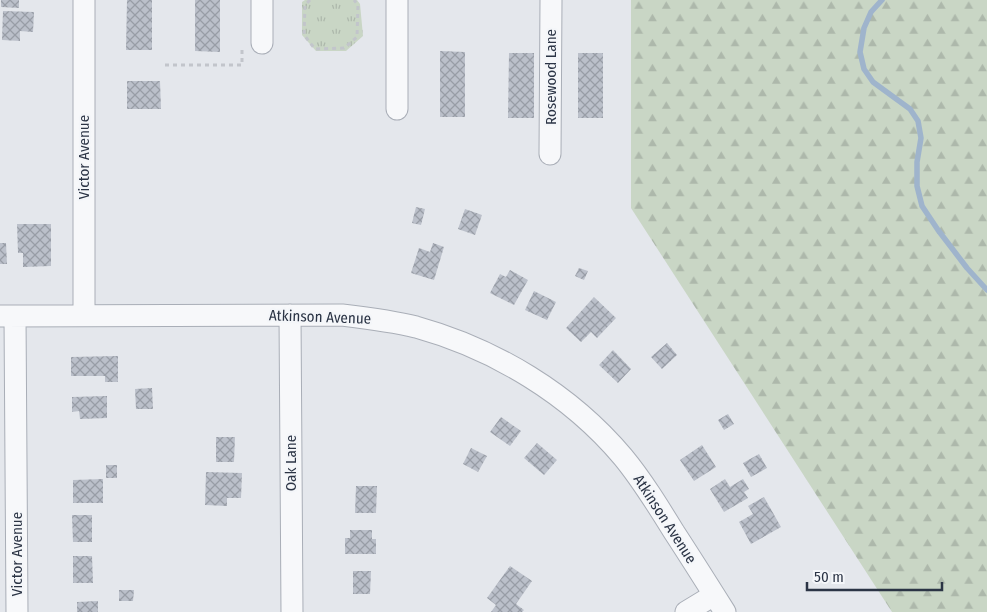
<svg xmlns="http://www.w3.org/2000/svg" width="987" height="612" viewBox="0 0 987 612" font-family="'Fira Sans Condensed',sans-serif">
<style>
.forest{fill:url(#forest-firs)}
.park{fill:url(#park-tufts)}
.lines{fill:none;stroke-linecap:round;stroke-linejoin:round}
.stream{stroke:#9fb4cc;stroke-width:5.5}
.building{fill:url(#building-cross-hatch)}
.minor-casing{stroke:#a9aeb7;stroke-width:23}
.path{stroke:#c2c5cb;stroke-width:3;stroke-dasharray:4 4;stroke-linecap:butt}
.minor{stroke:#f7f8fa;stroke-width:21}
.labels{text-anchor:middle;stroke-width:4.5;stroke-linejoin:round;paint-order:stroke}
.street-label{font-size:15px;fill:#2b3445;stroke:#f4f6f9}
</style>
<defs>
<pattern id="forest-firs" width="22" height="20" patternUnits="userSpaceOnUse" patternTransform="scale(1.25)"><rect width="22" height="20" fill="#c9d6c5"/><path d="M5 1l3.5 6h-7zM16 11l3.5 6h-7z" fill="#adb8ab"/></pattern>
<pattern id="park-tufts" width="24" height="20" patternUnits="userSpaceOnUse" patternTransform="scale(1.25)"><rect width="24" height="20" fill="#c9d6c5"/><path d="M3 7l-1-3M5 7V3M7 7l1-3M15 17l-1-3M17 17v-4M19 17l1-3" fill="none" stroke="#adb8ab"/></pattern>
<pattern id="building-cross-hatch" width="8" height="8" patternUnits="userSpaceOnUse" patternTransform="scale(1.25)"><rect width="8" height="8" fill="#bbc0ca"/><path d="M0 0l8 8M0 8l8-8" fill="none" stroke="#989da6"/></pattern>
</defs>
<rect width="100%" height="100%" fill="#e4e7ec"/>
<path class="forest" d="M 631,0 L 987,0 L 987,612 L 892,612 L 631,208 Z"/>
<path class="park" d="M 305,0 L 357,0 L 360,4 L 363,36 L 346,51 L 316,51 L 302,35 L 302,2 Z"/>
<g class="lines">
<path class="stream" d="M 882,0 L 871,12 L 864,28 L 860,52 L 864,69 L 873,82 L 910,109 L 918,121 L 921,138 L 917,162 L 917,186 L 922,206 L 938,230 L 967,268 L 987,290"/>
</g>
<path class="building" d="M 1,0 L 19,0 L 19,8 L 1,7 Z
M 127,0 L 152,0 L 152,50 L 126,50 Z
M 195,0 L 220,0 L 220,52 L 195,51 Z
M 3,11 L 34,12 L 33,32 L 20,31 L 20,41 L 2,40 Z
M 440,51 L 465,52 L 465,117 L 440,117 Z
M 509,53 L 534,53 L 534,118 L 508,118 Z
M 578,53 L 603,53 L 603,118 L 578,118 Z
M 127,81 L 160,81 L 161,109 L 127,109 Z
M 416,207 L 425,209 L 421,225 L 412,223 Z
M 465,209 L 482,215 L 475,235 L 458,229 Z
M 17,224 L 51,224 L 51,266 L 23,267 L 23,253 L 18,253 Z
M 0,243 L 6,243 L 7,264 L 0,264 Z
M 433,243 L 444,247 L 434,280 L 411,273 L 419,248 L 430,252 Z
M 579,268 L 588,271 L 584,280 L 575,276 Z
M 510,270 L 528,280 L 514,305 L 490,293 L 500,274 L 506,277 Z
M 534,291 L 556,302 L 547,320 L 525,310 Z
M 594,297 L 616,318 L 597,338 L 591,332 L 581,342 L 566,328 Z
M 667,343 L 677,355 L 662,369 L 651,357 Z
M 613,350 L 631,369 L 618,383 L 599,365 Z
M 118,356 L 118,382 L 105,382 L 105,376 L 71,376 L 71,357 Z
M 152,388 L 153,409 L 136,409 L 135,389 Z
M 107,396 L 107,418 L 80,419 L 79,411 L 72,412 L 72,397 Z
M 728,414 L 734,424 L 724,430 L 718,420 Z
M 501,417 L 521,431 L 510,446 L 490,432 Z
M 216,437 L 235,437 L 234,462 L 216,462 Z
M 537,443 L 557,460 L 544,475 L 524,458 Z
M 702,445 L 716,467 L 694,481 L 680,460 Z
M 471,448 L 487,456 L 478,472 L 463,464 Z
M 759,454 L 767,468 L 751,477 L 743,463 Z
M 106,465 L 117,465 L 117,478 L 106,478 Z
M 206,472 L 242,473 L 241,498 L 227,498 L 227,506 L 205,505 Z
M 103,479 L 103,503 L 73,503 L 73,480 Z
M 725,479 L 730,487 L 743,479 L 749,489 L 744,492 L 748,498 L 724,512 L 710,489 Z
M 356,486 L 377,486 L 376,513 L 355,513 Z
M 764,497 L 781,527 L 751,544 L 739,522 L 753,514 L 748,506 Z
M 72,515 L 92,515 L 92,542 L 73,542 Z
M 350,530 L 372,530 L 372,539 L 376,539 L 376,554 L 345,554 L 345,538 L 350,538 Z
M 73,556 L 92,556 L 93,583 L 73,583 Z
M 510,566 L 532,581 L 516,604 L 524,610 L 522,612 L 491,612 L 496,605 L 487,598 Z
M 353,571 L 371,571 L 370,594 L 353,594 Z
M 119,590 L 134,590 L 133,601 L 119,601 Z
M 98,601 L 98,612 L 77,612 L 77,602 Z"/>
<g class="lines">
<g class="minor-casing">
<path id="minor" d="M 84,0 L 84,315
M 262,43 L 262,0
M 397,109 L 397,0
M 550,154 L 551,0
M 290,315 L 292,612
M 0,316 L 342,315 C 367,318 392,321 416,327 C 495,349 570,394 623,457 C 642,480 658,506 674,532 C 691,558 708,585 725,612
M 15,316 L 17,612
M 686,612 L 714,595"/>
</g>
<path class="path" d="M 310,0 L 305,5 L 304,35 L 315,49 L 344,48 L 357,37 L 358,5 L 354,0
M 165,65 L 242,65 L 242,46"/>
<use href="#minor" class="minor"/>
</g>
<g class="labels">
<g class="street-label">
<text transform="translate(551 77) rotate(-90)" y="5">Rosewood Lane</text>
<text transform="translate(84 157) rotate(-90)" y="5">Victor Avenue</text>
<text transform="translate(320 317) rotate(2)" y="5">Atkinson Avenue</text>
<text transform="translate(291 463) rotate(-90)" y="5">Oak Lane</text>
<text transform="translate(665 519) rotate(57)" y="5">Atkinson Avenue</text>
<text transform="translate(17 554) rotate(-90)" y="5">Victor Avenue</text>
</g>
</g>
<path d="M807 582v8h135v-8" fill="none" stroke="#2b3445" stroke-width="2.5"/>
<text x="814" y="582" font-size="15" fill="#2b3445" stroke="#f4f6f9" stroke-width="4" paint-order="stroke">50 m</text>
</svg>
